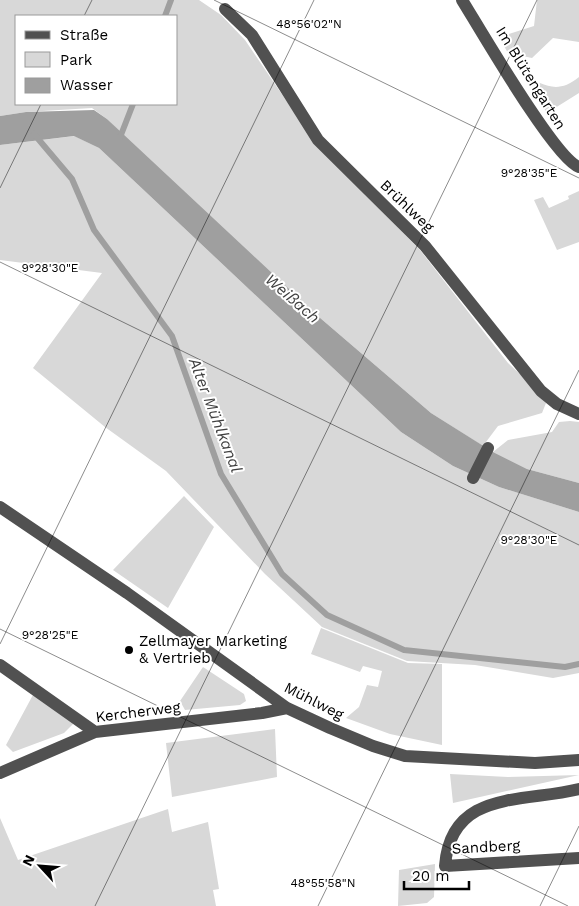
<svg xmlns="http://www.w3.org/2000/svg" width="579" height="906" viewBox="0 0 579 906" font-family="'Work Sans',sans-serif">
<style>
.green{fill:#d8d8d8;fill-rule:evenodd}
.water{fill:#9f9f9f}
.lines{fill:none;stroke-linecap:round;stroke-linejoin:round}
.stream{stroke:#9f9f9f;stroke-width:6}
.minor{stroke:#515151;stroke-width:12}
.ticks{fill:none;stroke:#000;stroke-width:1;stroke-opacity:0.45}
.poi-dot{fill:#000;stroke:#fff;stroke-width:2}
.labels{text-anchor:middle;stroke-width:4;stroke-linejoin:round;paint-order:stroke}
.street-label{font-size:15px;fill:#000;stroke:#fff}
.poi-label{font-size:15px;fill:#000;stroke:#fff;text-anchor:start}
.water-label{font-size:16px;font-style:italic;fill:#404040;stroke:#fff}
.ticks-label{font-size:12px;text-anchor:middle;fill:#000;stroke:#fff;stroke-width:4;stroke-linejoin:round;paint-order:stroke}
</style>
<rect width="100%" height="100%" fill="#fff"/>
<path class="green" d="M 0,0 L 199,0 L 221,15 L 245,40 L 315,143 L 420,250 L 508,363 L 538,391 L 546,403 L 542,413 L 498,426 L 483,446 L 431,413 L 319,317 L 161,173 L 107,119 L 92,108 L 26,112 L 0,116 ZM 16,16 L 176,16 L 176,104 L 16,104 Z
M 537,0 L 579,0 L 579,42 L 553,38 L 532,58 L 508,53 L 499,37 L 534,26 Z
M 522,74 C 544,85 557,95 579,77 L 579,93 L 547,113 Z
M 75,136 L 99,148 L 401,432 L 453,466 L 499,487 L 579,512 L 579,673 L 553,678 L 475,665 L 407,661 L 322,627 L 265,574 L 166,471 L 105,427 L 33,368 L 102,273 L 0,260 L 0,145 Z
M 579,191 L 579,242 L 557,250 L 534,200 L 543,197 L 549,208 L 569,199 L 568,196 Z
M 570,421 L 579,422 L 579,483 L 527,469 L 493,452 L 508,440 L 552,432 L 559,422 Z
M 184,496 L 214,527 L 168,608 L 113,570 Z
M 321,628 L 408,663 L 442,664 L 442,745 L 390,734 L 346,718 L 359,707 L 367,685 L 378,687 L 382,671 L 363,666 L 360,672 L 311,654 Z
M 203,667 L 244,694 L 246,701 L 240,705 L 185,710 L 180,701 Z
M 34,693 L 74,723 L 64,733 L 13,752 L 6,745 Z
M 275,729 L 277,777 L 172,797 L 166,743 Z
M 450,774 L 508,777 L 579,775 L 453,803 Z
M 168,809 L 172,832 L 208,822 L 219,889 L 213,890 L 216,906 L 0,906 L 0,818 L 18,860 Z
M 435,864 L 434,897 L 427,903 L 398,906 L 399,870 Z"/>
<path class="water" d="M 94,110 L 107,119 L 319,317 L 431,413 L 493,452 L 527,469 L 579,483 L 579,512 L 499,487 L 453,466 L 401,432 L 99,148 L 74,136 L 0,145 L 0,116 L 26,112 Z"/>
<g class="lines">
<path class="stream" d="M 165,16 L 171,0
M 34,134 L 72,179 L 94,230 L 172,336 L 221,474 L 282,574 L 327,615 L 404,650 L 565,667 L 579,664
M 119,140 L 133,104"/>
<path class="minor" d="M 462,0 C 480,29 555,159 579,167
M 225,9 L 252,35 L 318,140 L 425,246 L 541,391 L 557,404 L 579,414
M 473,478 L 488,448
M 0,507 L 127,593 L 287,708 L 330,728 L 373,746 L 405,756 L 535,763 L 579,760
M 0,665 L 95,732
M 0,773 L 95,732 L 262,713 L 287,708
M 579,789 C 524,803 451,789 445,866 L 579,858"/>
</g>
<path class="ticks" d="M 214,0 L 579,178M 84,16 L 92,0M 0,188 L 41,104M 0,262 L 579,545M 0,629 L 568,906M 0,644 L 314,0M 95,906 L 537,0M 318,906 L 579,370M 540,906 L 579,826"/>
<circle class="poi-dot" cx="129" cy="650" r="5"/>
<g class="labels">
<g class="street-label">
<text transform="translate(531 78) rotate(58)" y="5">Im Blütengarten</text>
<text transform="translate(407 206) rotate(44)" y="5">Brühlweg</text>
<text transform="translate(314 701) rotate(27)" y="5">Mühlweg</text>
<text transform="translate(138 712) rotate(-7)" y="5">Kercherweg</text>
<text transform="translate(486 847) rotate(-3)" y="5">Sandberg</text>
</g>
<g class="poi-label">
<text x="139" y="646">Zellmayer Marketing<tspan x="139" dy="17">&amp; Vertrieb</tspan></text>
</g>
<g class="water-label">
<text transform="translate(293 298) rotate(41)" y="6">Weißach</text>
<text transform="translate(216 415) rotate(69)" y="6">Alter Mühlkanal</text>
</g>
</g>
<g class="ticks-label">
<text x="309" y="28">48°56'02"N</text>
<text x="529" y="177">9°28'35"E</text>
<text x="50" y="272">9°28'30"E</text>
<text x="529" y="544">9°28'30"E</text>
<text x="50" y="639">9°28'25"E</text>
<text x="323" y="887">48°55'58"N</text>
</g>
<rect x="15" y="15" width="162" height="90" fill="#ffffff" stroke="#999999"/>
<rect x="25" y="31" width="25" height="8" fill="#515151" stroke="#999999"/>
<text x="60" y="40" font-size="15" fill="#000000">Straße</text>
<rect x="25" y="52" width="25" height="15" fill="#d8d8d8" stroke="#999999"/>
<text x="60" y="65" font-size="15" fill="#000000">Park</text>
<rect x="25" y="78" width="25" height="15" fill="#9f9f9f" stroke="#999999"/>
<text x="60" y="90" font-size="15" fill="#000000">Wasser</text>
<g transform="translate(40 866) rotate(296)" stroke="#ffffff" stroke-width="4" paint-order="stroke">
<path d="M0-4L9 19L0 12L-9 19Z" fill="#000000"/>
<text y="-8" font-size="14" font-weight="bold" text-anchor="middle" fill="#000000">N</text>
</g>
<path d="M404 881v8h65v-8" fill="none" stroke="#000000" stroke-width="2.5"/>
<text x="412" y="881" font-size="15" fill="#000000" stroke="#ffffff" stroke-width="4" paint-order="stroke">20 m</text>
</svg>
